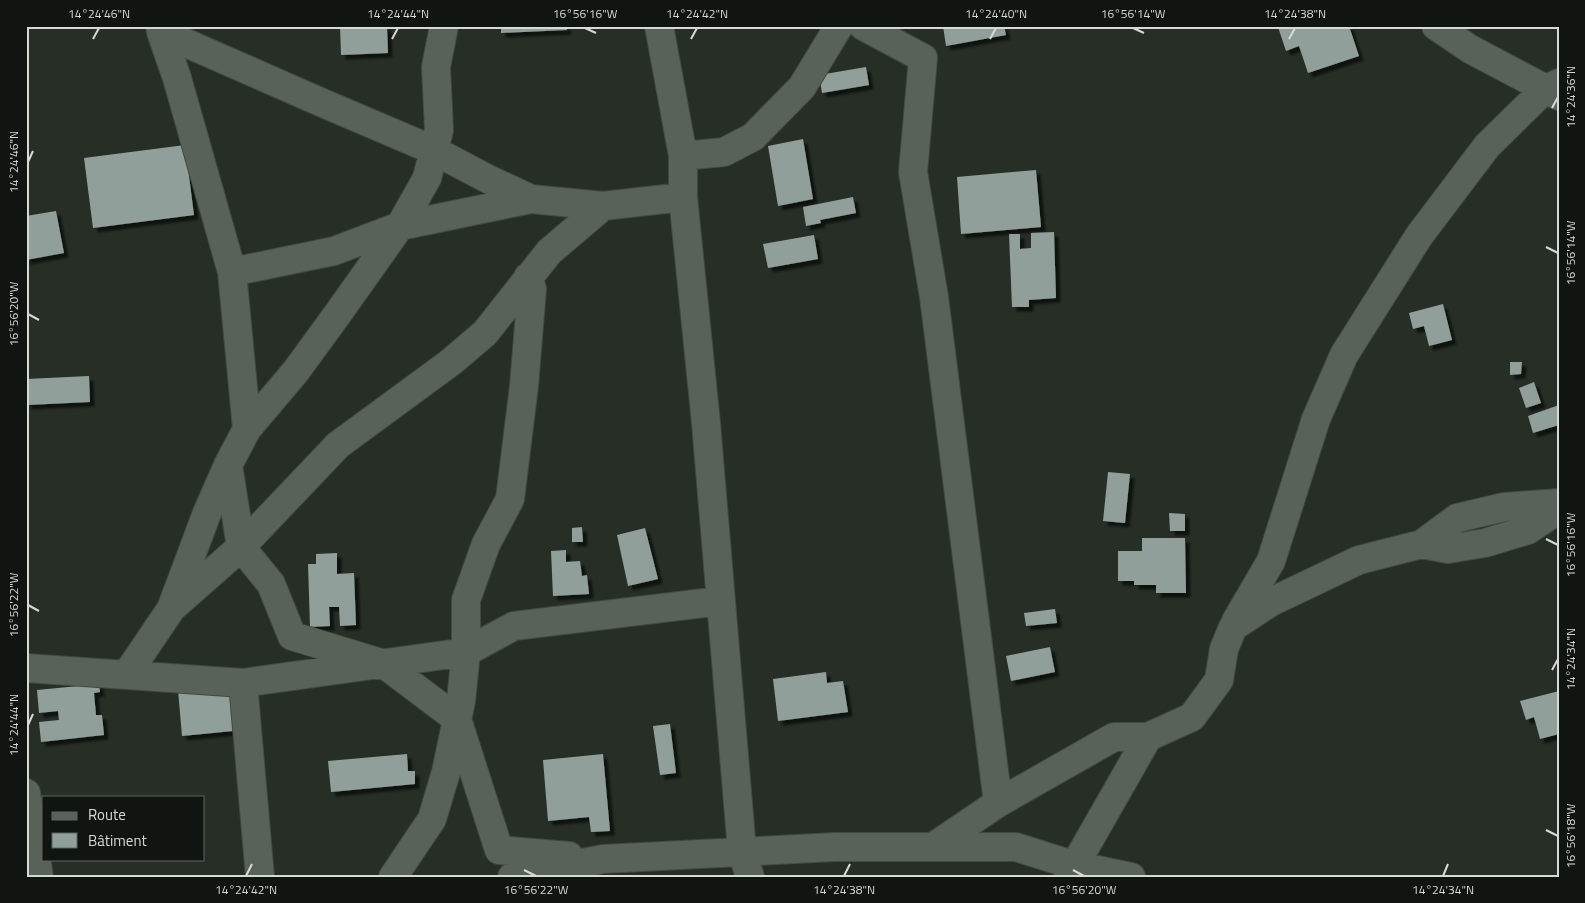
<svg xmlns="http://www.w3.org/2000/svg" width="1585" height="903" viewBox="0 0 1585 903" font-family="'Titillium Web',sans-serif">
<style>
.building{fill:#919f9b;filter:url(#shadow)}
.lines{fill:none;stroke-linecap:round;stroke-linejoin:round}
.street-casing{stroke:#424942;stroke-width:30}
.street{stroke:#596259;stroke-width:28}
.ticks{fill:none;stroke:#d5dad5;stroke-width:2}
.neatline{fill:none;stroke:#d5dad5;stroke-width:2}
.ticks-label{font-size:12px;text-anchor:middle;fill:#d5dad5}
</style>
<defs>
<filter id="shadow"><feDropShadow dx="4.5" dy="4.5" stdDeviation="1" flood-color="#0009"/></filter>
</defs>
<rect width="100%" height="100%" fill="#262e26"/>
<path class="building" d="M 340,26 L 387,26 L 388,53 L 341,55 Z
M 501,26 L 567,26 L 567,30 L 501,33 Z
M 943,26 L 1004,26 L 1006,35 L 946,46 Z
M 1280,26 L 1349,26 L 1359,56 L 1308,73 L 1299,46 L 1286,51 L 1278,27 Z
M 866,67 L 869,85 L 822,93 L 819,75 Z
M 803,139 L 813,199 L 778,206 L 768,146 Z
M 185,145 L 194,215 L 93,228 L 84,158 Z
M 1036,170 L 1041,227 L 961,234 L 957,177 Z
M 853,197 L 856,213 L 820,220 L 821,223 L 806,226 L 803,207 Z
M 56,211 L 64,253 L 26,260 L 26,216 Z
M 1054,232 L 1056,298 L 1029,300 L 1029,307 L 1012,307 L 1009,234 L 1020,234 L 1020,249 L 1031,248 L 1031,233 Z
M 814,235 L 818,259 L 768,268 L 763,244 Z
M 1443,304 L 1452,340 L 1429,346 L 1424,326 L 1413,329 L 1409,313 Z
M 1510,362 L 1522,362 L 1521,374 L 1510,375 Z
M 89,376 L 90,402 L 27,405 L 26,379 Z
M 1534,382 L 1541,403 L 1526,408 L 1519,388 Z
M 1559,405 L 1559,425 L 1533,433 L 1528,416 Z
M 1108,472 L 1130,474 L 1125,523 L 1103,521 Z
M 1169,513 L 1185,514 L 1185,531 L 1170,531 Z
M 582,527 L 583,542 L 572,542 L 572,528 Z
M 645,528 L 658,579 L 628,586 L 617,535 Z
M 1142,538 L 1185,538 L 1186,593 L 1156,593 L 1156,585 L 1134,585 L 1134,581 L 1118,581 L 1118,551 L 1142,551 Z
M 566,550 L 566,562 L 580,561 L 582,576 L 587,575 L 589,594 L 553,596 L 551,551 Z
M 337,553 L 337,574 L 354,573 L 356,625 L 340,626 L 339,607 L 329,607 L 330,626 L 310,627 L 308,564 L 316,564 L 316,554 Z
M 1055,609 L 1057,623 L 1026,626 L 1024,613 Z
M 1050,647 L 1055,672 L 1011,681 L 1006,656 Z
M 826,672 L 827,683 L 843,681 L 848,712 L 778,721 L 773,679 Z
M 99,684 L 100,692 L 94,693 L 96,715 L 102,715 L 104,735 L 41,742 L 39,722 L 59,720 L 58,711 L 39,713 L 37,690 Z
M 229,685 L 233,731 L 182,736 L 178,690 Z
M 1559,691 L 1559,734 L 1540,739 L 1534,717 L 1526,720 L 1520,701 Z
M 670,724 L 676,773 L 660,775 L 653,726 Z
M 407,754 L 408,771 L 415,771 L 415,784 L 331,792 L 328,761 Z
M 603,754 L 610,831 L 591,832 L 589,817 L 548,821 L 543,760 Z"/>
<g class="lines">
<g class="street-casing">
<path id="street" d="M 160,26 L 161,32 L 325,104 L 433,150 L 486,178 L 531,199 L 603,206 L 683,197
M 163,26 L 161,32 L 177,78 L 232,272 L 247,429
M 659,26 L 683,156 L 683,197 L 706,423 L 742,851 L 750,877
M 863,26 L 923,58 L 913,172 L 934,297 L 998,803
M 1436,26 L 1470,49 L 1559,96
M 683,156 L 724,152 L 753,137 L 802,87 L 839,26
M 232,272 L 334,251 L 400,226 L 531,199
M 228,465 L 241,547 L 271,584 L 292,636 L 384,664 L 457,719 L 499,850 L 569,856
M 1422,544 L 1448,549 L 1485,543 L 1528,530 L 1559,509
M 174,606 L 241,547 L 338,445 L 451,362 L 485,333 L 549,252 L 603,206
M 1236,621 L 1271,561 L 1316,419 L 1344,355 L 1419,236 L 1487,146 L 1545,89 L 1559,83
M 26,668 L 243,683 L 466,652 L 514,626 L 720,601
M 127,674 L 171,609 L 207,513 L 228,465 L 247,429 L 296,371 L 339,312 L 400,226 L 427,178 L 439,130 L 436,67 L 444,26
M 243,683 L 260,877
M 26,793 L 39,877
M 933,847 L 998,803 L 1114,737 L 1148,737 L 1192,717 L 1219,680 L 1224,649 L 1233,627 L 1271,602 L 1359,560 L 1422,544 L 1457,518 L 1504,507 L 1559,503
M 393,877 L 432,819 L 446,772 L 461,701 L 466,652 L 466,600 L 486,544 L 510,499 L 524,386 L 532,289 L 528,277
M 512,877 L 603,859 L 835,847 L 1016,847 L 1073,865 L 1131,877
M 1068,877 L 1148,737"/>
</g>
<use href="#street" class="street"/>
</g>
<path class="ticks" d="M 585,28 L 596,33M 1133,28 L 1144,33M 93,39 L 99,28M 392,39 L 398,28M 691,39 L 697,28M 990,39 L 996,28M 1289,39 L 1295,28M 1552,108 L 1558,97M 28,162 L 33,151M 1546,247 L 1558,253M 28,314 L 39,320M 1546,539 L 1558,545M 28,605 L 39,611M 1552,670 L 1558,659M 28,725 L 33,714M 1546,830 L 1558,836M 524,870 L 536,876M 1073,870 L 1084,876M 246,876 L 252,864M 844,876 L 850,864M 1443,876 L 1448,864"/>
<rect width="1585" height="903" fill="none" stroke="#111512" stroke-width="55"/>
<rect x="42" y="796" width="162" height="65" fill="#111512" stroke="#5f6460"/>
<rect x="52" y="812" width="25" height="8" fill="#596259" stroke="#5f6460"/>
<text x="88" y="820" font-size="15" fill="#d5dad5">Route</text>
<rect x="52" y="833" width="25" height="15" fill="#919f9b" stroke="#5f6460"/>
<text x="88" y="846" font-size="15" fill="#d5dad5">Bâtiment</text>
<rect x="28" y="28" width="1530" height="848" class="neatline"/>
<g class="ticks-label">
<text x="99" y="18">14°24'46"N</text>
<text x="398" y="18">14°24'44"N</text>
<text x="585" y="18">16°56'16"W</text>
<text x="697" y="18">14°24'42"N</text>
<text x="996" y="18">14°24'40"N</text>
<text x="1133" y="18">16°56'14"W</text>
<text x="1295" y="18">14°24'38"N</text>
<text transform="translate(1571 97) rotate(-90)" y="4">14°24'36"N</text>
<text transform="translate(14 162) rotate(-90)" y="4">14°24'46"N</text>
<text transform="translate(1571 253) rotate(-90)" y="4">16°56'14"W</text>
<text transform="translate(14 314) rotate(-90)" y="4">16°56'20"W</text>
<text transform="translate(1571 545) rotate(-90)" y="4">16°56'16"W</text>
<text transform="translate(14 605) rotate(-90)" y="4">16°56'22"W</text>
<text transform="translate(1571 659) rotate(-90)" y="4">14°24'34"N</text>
<text transform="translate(14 725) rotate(-90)" y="4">14°24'44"N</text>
<text transform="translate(1571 836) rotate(-90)" y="4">16°56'18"W</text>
<text x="246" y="894">14°24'42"N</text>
<text x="536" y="894">16°56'22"W</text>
<text x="844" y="894">14°24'38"N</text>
<text x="1084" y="894">16°56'20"W</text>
<text x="1443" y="894">14°24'34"N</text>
</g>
</svg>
